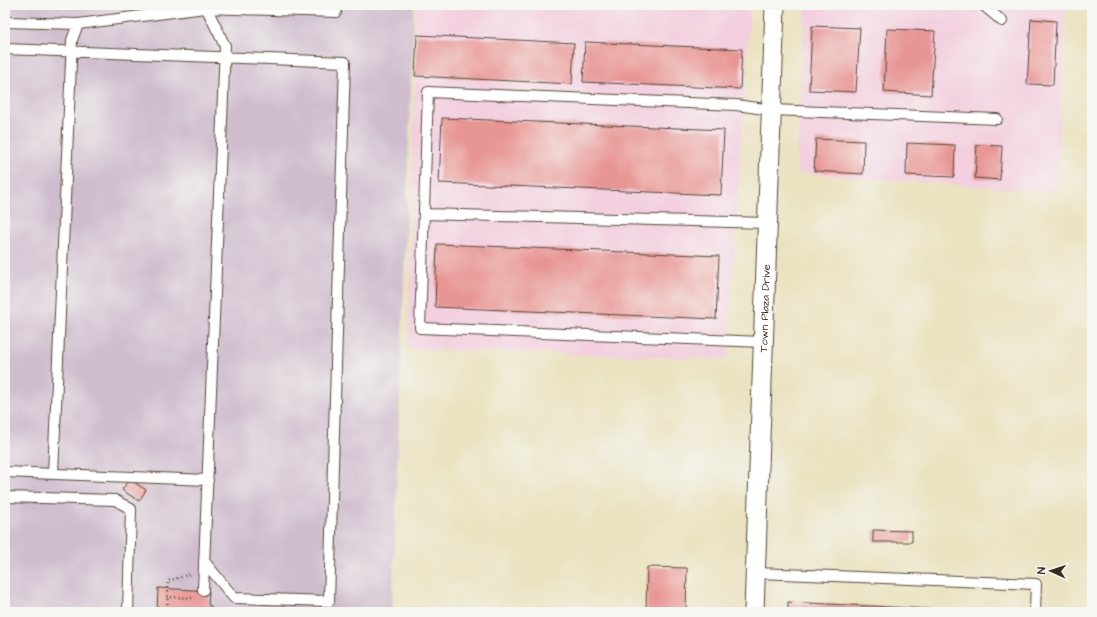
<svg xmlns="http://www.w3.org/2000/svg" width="1097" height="617" viewBox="0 0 1097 617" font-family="'Architects Daughter',sans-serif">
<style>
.built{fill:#f3cfdf}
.industrial{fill:#cfbdce}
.building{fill:#e89694}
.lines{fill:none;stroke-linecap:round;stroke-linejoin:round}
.lane-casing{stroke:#554636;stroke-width:12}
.street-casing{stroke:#554636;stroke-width:21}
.path{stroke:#554636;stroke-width:2.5;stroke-dasharray:1 3;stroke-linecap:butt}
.lane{stroke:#fff;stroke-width:10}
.street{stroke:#fff;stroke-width:19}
.labels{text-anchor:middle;stroke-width:3;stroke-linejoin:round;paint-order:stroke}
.street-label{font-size:11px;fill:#3b2a1e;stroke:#f6f6f2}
</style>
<rect width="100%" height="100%" fill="#f6f6f2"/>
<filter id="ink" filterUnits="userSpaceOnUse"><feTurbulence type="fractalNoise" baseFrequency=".025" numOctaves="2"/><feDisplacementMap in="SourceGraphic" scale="8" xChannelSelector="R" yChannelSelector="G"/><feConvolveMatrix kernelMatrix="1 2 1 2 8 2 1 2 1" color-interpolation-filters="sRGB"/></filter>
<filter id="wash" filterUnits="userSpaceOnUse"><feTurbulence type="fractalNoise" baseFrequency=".012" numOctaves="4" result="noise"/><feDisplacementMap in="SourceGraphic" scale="16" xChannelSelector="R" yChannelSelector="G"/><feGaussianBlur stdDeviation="0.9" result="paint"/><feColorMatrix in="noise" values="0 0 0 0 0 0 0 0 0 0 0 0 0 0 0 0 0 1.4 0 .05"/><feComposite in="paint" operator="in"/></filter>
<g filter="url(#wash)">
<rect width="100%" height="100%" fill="#eae2c0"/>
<path class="built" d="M 416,5 L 750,5 L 727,359 L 408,349 Z
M 805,5 L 1066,5 L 1056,192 L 796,173 Z"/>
<path class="industrial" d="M 5,5 L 414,5 L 392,612 L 5,612 Z"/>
<g id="blocks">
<path class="building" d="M 1031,19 L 1056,21 L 1053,85 L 1027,84 Z
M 812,26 L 860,28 L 856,92 L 809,90 Z
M 887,29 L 935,31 L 931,95 L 884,92 Z
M 417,35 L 574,43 L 572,84 L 415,76 Z
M 585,42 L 742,49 L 740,89 L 583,82 Z
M 442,118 L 724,130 L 721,195 L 439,183 Z
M 816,139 L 864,141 L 863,174 L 814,171 Z
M 907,143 L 955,145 L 954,177 L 906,175 Z
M 977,145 L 1002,146 L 1000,180 L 975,178 Z
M 437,244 L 719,256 L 716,319 L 435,307 Z
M 129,479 L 146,490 L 139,501 L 122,490 Z
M 873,530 L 912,531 L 912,542 L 873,542 Z
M 647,567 L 687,568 L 686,612 L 646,612 Z
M 158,588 L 209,591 L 208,605 L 211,606 L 211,612 L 157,612 Z
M 788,602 L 972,611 L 972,612 L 788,612 Z"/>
</g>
</g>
<g filter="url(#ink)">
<use href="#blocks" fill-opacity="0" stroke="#554636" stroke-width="1"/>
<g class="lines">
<g class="lane-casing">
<path id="lane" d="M 983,5 L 1002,21
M 5,22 L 78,24 L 205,8 L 336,12 L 335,5
M 5,49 L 345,62 L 329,601 L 234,598 L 204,561
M 424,214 L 768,223
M 763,342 L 420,328 L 428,92 L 736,105 L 772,110 L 997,119
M 5,472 L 208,480
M 53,474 L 72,40 L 78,24
M 5,497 L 115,500 L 131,509 L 128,612
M 755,573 L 1036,584 L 1035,612
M 203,590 L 225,46 L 205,5"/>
</g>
<g class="street-casing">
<g id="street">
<path id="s1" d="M 754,612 L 775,5"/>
</g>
</g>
<path class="path" d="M 167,597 L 192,598
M 167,612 L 168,581 L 191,574"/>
<use href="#lane" class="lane"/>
<use href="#street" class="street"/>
</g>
</g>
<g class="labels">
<g class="street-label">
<text dy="4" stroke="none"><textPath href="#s1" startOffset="304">Town Plaza Drive</textPath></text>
</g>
</g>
<rect width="1097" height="617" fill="none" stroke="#f6f6f2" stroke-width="20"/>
<g transform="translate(1051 571) rotate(273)" stroke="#f6f6f2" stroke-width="3" paint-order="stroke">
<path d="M0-3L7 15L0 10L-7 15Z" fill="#3b2a1e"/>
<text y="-6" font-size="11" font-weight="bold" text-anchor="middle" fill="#3b2a1e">N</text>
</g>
</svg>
